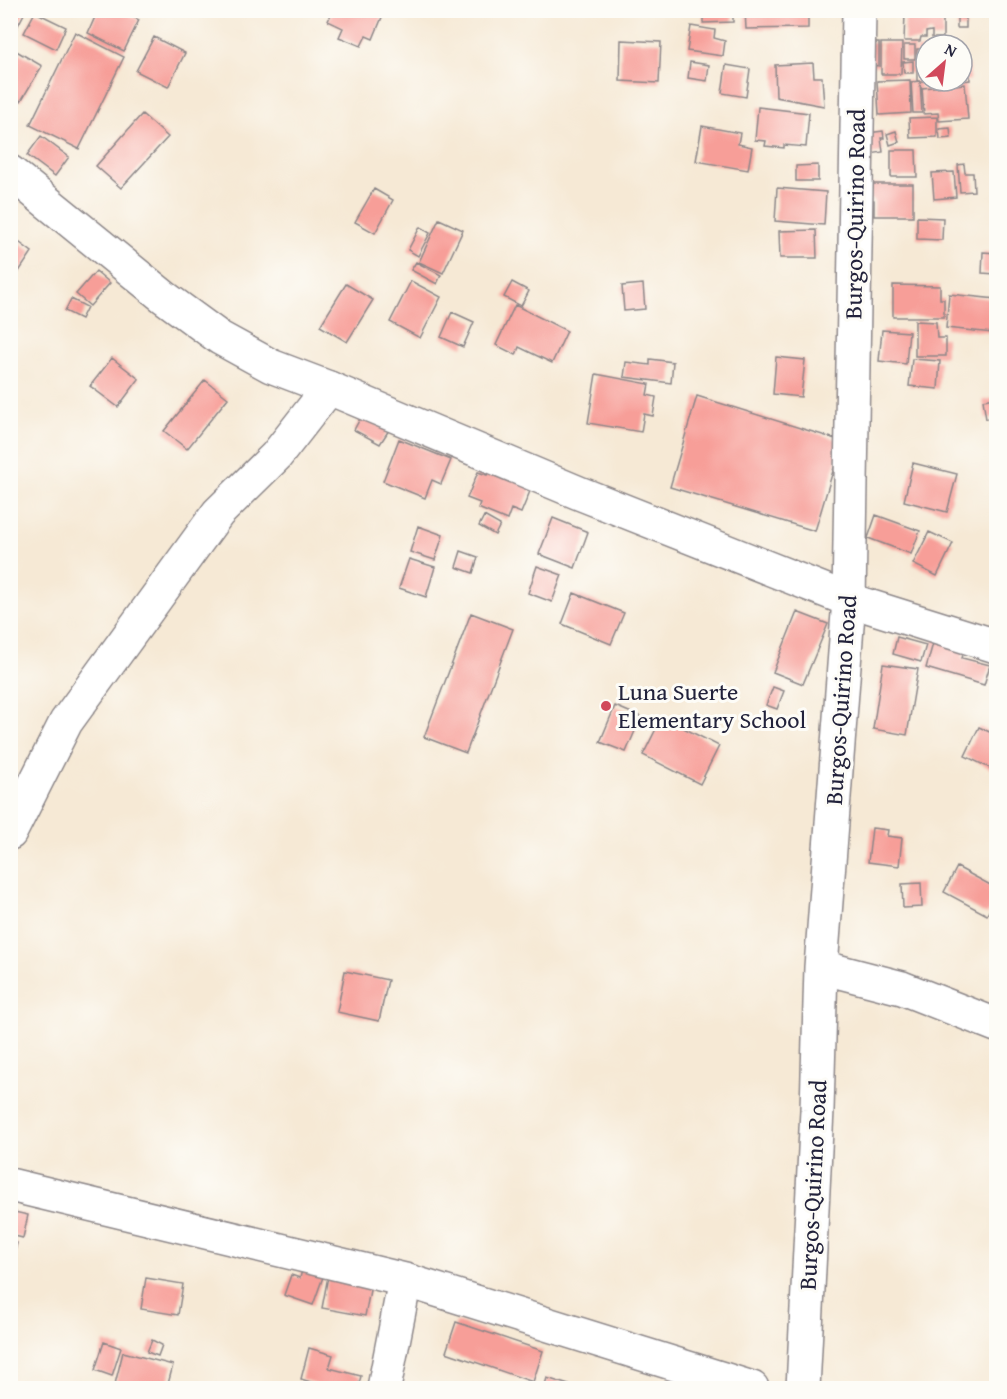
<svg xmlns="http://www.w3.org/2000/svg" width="1007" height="1399" viewBox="0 0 1007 1399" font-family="'Gentium Book Plus',serif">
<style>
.building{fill:#f79e98}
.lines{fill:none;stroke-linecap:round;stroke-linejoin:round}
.minor-casing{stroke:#8c8688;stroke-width:36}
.major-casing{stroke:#8c8688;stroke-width:36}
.minor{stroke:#fff;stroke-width:33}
.major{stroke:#fff;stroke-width:33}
.poi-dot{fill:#d1495b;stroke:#fdfcf7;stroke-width:2}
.labels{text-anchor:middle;stroke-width:6;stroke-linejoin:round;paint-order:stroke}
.street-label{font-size:24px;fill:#22223b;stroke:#fdfcf7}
.poi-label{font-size:24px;fill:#22223b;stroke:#fdfcf7;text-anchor:start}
</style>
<rect width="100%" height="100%" fill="#fdfcf7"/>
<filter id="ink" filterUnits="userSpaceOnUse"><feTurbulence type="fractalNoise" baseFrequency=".0167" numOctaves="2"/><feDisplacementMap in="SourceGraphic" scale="12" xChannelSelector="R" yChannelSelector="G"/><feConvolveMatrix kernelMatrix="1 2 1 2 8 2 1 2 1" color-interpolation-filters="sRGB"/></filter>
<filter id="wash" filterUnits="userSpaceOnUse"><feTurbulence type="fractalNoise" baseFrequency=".008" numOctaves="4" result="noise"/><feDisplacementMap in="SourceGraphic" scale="24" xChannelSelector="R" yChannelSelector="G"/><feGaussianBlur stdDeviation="1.35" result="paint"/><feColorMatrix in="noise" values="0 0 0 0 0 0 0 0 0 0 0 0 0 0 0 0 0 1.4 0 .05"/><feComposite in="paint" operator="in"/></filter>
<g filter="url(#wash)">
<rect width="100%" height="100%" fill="#f6e9d5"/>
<g id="blocks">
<path class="building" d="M 10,10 L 26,10 L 14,33 L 10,31 Z
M 98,10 L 120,10 L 139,20 L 124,51 L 88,33 Z
M 333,10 L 385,10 L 373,39 L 366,36 L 361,46 L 339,37 L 343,28 L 328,21 Z
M 703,10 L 733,10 L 733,22 L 703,23 Z
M 745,10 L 808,10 L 808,28 L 746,29 Z
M 922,10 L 934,10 L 934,14 L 943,14 L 943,38 L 932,38 L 932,31 L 926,32 L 926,37 L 921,37 L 920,41 L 904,41 L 905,13 L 922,14 Z
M 35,12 L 66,27 L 56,49 L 24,33 Z
M 957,17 L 966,18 L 966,28 L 957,28 Z
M 691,26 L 715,30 L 714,38 L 725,41 L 723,56 L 687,51 Z
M 75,32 L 124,57 L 79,149 L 30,125 Z
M 154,37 L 185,53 L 168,87 L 136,71 Z
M 621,40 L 661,42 L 659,83 L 620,81 Z
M 869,43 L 879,43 L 879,66 L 869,65 Z
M 881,43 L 902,43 L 901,74 L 881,74 Z
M 904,45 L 915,45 L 915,59 L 904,59 Z
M 13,49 L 42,66 L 21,101 L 10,95 L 10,53 Z
M 917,49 L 926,49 L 926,81 L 917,81 Z
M 913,61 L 913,73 L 904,73 L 903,62 Z
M 690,62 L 709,65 L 707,81 L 688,78 Z
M 813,63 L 814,77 L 822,77 L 824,106 L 776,97 L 775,65 Z
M 726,65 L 750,69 L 746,97 L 722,93 Z
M 969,65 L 970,80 L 962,81 L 962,66 Z
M 910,80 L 911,113 L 879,115 L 877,81 Z
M 920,81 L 922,113 L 913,113 L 911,82 Z
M 965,84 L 968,119 L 939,121 L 938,113 L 924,114 L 922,88 Z
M 758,107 L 809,113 L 806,147 L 784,145 L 784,148 L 765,146 L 766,141 L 755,140 Z
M 142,114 L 168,137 L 121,188 L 96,166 Z
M 937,117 L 937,137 L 910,138 L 909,118 Z
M 702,126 L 740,133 L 738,144 L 752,147 L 748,170 L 696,161 Z
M 950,128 L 951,138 L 940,139 L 939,129 Z
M 883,131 L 884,138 L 881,138 L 883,152 L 871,154 L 868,133 Z
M 896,131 L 899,142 L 890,145 L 887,134 Z
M 41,136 L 69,157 L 55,176 L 27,155 Z
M 891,150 L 916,150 L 917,177 L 891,177 Z
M 964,164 L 965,173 L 973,173 L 974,191 L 960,192 L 958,165 Z
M 818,165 L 818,181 L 796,181 L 796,166 Z
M 954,172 L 956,197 L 934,199 L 932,173 Z
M 869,184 L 913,184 L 913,216 L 874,216 L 874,200 L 869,199 Z
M 777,188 L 826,192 L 824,225 L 775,221 Z
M 374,189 L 393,200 L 375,233 L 355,222 Z
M 917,217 L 943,218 L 942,240 L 917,239 Z
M 439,219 L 463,230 L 443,273 L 419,262 Z
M 420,227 L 430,233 L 418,256 L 408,250 Z
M 816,230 L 817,258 L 780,258 L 779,231 Z
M 16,240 L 32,252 L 16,276 L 10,272 L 10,248 Z
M 983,252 L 996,253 L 996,274 L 982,273 Z
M 416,262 L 441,275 L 437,284 L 411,270 Z
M 96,271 L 110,283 L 90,306 L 76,294 Z
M 411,281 L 441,297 L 420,338 L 390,322 Z
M 512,282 L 529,291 L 521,306 L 504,297 Z
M 346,284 L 373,300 L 347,342 L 320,326 Z
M 643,284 L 645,309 L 624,311 L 622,286 Z
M 893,285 L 940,286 L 940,299 L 944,299 L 944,317 L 893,317 Z
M 949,294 L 996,299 L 993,333 L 946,328 Z
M 71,299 L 87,307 L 81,319 L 65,311 Z
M 515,305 L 567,331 L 552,363 L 519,347 L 516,355 L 496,345 Z
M 452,312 L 474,322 L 463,347 L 441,337 Z
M 915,321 L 936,322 L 937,338 L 946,338 L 946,356 L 915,356 Z
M 882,330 L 909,332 L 906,364 L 879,361 Z
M 776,357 L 805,360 L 801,397 L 773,394 Z
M 112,358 L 139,379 L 118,407 L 90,386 Z
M 650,359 L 673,362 L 671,383 L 624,377 L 626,362 L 650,365 Z
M 912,359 L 940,361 L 938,389 L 909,386 Z
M 596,374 L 649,384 L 647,395 L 656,397 L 653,416 L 644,414 L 641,432 L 588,423 Z
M 205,380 L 228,398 L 187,449 L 164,431 Z
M 697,396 L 842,441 L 815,531 L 670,487 Z
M 996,398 L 996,418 L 986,419 L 983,400 Z
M 362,415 L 389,430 L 380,444 L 354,430 Z
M 399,439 L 451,460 L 441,484 L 432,480 L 425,498 L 383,481 Z
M 913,463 L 957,474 L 947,512 L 904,501 Z
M 491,467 L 533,484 L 521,513 L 511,509 L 507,520 L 478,508 L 480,503 L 467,498 L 478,472 L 487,475 Z
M 876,515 L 920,531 L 911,554 L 868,538 Z
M 484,516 L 500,525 L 495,535 L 479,526 Z
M 553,518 L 588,532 L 575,568 L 539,554 Z
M 418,526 L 443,535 L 435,560 L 410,552 Z
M 929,532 L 953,543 L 937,576 L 913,564 Z
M 461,551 L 478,557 L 473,573 L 456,567 Z
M 409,559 L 435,567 L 426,597 L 399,588 Z
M 537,566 L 562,575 L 552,602 L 528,593 Z
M 574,593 L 624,613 L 611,644 L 562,624 Z
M 797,612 L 828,624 L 803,684 L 773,672 Z
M 471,613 L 513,629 L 466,753 L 424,737 Z
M 936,633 L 967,642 L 962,658 L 990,665 L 984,685 L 926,668 Z
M 897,637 L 926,645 L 921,662 L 893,654 Z
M 883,664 L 918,669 L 907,735 L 873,729 Z
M 773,687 L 784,691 L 777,709 L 766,705 Z
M 615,706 L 641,717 L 626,752 L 600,742 Z
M 662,717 L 719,746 L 700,784 L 643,755 Z
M 979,727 L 996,735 L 996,771 L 965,756 Z
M 872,828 L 888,830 L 887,836 L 902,838 L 899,866 L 868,862 Z
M 957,867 L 996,888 L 996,897 L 987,915 L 944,892 Z
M 921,883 L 922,907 L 903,908 L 902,884 Z
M 345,971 L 388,980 L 379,1021 L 337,1012 Z
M 10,1211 L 28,1215 L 23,1238 L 10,1235 Z
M 10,1241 L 17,1243 L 13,1259 L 10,1258 Z
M 302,1270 L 323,1277 L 313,1305 L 284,1295 L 291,1275 L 300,1278 Z
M 329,1271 L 372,1280 L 365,1316 L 322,1308 Z
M 146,1278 L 183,1284 L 178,1315 L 141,1309 Z
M 456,1322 L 543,1351 L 533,1382 L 446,1352 Z
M 152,1340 L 162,1345 L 158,1356 L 147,1352 Z
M 104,1342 L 121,1348 L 112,1376 L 95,1370 Z
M 309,1348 L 333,1355 L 329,1368 L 361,1376 L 358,1388 L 316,1388 L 317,1384 L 301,1379 Z
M 123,1352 L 173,1365 L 167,1388 L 114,1388 Z
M 547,1378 L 578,1388 L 544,1388 Z"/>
</g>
</g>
<g filter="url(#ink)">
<use href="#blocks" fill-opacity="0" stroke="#8c8688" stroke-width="1.5"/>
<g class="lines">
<g class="minor-casing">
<path id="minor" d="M 10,833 L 66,722 L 218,513 L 276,456 L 329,388
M 821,967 L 902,988 L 996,1025
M 10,1185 L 405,1280 L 752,1388
M 384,1388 L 405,1280
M 803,1388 L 817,1110 L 821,967 L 849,600 L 859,10"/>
</g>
<g class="major-casing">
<path id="major" d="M 10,172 L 164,297 L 220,338 L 271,366 L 329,388 L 579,493 L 849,600 L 996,646"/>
</g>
<use href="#minor" class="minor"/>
<use href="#major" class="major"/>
</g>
</g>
<circle class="poi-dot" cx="606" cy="706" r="6"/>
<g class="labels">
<g class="street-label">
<text transform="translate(855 214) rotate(-89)" y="8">Burgos-Quirino Road</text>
<text transform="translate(841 700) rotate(-86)" y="8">Burgos-Quirino Road</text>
<text transform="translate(813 1185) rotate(-87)" y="8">Burgos-Quirino Road</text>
</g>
<g class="poi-label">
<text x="618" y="700">Luna Suerte<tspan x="618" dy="28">Elementary School</tspan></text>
</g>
</g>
<rect width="1007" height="1399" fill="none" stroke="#fdfcf7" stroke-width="36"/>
<g transform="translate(944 63) rotate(28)"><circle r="28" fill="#fdfcf7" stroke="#a5a5ac" stroke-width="1.5"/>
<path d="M0-4.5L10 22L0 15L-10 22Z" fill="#d1495b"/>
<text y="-9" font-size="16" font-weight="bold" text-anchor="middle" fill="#22223b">N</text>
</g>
</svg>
